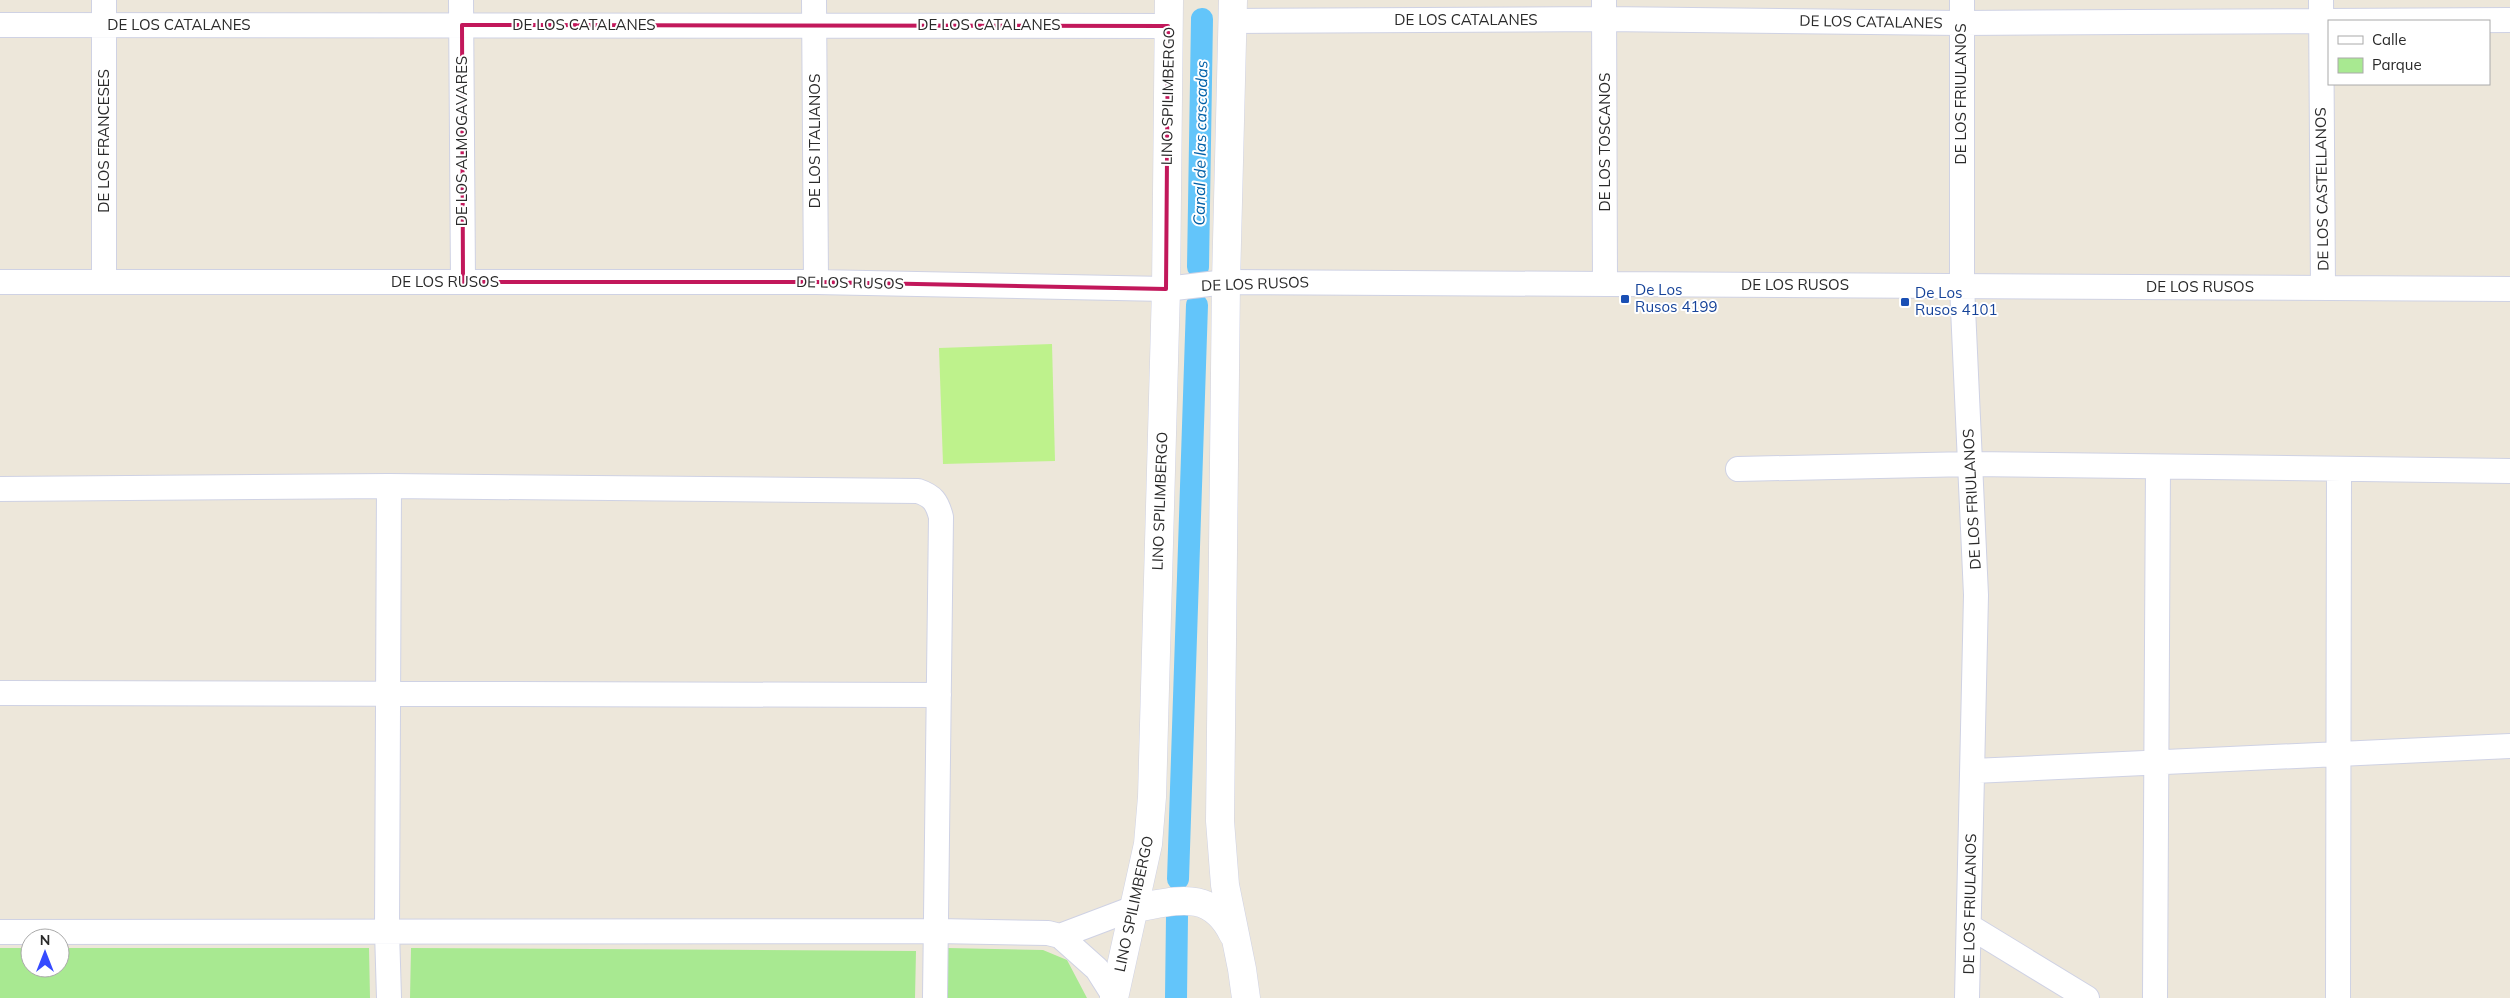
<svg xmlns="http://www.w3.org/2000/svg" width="2510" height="998" viewBox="0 0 2510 998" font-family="Mulish,sans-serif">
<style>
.green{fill:#a8e991}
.pitch{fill:#bef28c}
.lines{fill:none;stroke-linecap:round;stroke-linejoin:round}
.canal{stroke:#63c5fa;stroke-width:22}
.minor-casing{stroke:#cfd2e4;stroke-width:26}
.secondary-casing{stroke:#cfd2e4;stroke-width:29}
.minor{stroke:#fff;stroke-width:24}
.secondary{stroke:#fff;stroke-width:28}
.marked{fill:none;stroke:#c2185b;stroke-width:4;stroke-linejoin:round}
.transit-dot{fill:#1a4fb4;stroke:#fff;stroke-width:2}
.labels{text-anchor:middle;stroke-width:4;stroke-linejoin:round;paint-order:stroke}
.street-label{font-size:15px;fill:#2a2a2a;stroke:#fff}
.transit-label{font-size:15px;fill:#164399;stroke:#fff;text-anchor:start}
.water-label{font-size:16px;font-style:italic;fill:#0160a7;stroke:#fff}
</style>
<rect width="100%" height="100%" fill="#ede7da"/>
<path class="green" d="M 0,948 L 30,948 L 30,968 L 60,968 L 60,948 L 369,948 L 370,998 L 0,998 Z
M 411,948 L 916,951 L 915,998 L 410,998 Z
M 948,948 L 1043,950 L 1067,960 L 1087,998 L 947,998 Z"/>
<path class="pitch" d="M 1052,344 L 1055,461 L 943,464 L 939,348 Z"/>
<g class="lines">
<path class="canal" d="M 1198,267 L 1202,19
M 1178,879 L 1197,305
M 1176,998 L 1177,916"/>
<g class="minor-casing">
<path id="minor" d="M 461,0 L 463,282
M 814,0 L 816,282
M 1604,0 L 1605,283
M 1962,0 L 1962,286 L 1976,595 L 1967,998
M 2321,0 L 2323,288
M 1233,21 L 1604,19 L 1961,23 L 2510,20
M 0,25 L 1168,26
M 0,282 L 816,282 L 1166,289 L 1226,282 L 2510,289
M 104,282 L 104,0
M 1738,469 L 1971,464 L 2510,471
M 0,489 L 389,486 L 918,491 C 933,496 937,502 941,517 L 935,998
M 0,693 L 939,695
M 1973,771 L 2510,746
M 1969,926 L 2087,998
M 0,932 L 936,931 L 1048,933 L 1060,936
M 1114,996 L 1097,969 L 1060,936 L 1134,908
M 389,998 L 387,931 L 389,486
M 2155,998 L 2158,467
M 2338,998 L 2339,470"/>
</g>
<g class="secondary-casing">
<path id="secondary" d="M 1233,0 L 1226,282 L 1220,821 L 1225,885 L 1242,969 L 1246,998
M 1134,908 C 1174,902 1210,887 1233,934
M 1114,998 L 1148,844 L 1152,797 L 1166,289 L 1169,0"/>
</g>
<use href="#minor" class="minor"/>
<use href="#secondary" class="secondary"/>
</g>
<path class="marked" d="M 462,25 L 1168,26 L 1166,289 L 816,282 L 463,282 Z"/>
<g class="transit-dot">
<rect x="1620" y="294" width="10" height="10" rx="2.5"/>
<rect x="1900" y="297" width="10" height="10" rx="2.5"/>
</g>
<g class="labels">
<g class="street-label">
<text x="1466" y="25">DE LOS CATALANES</text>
<text transform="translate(1871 22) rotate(1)" y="5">DE LOS CATALANES</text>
<text x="179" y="30">DE LOS CATALANES</text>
<text x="584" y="30">DE LOS CATALANES</text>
<text x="989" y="30">DE LOS CATALANES</text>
<text transform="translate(1961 94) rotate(-90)" y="5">DE LOS FRIULANOS</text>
<text transform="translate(1168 96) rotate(-89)" y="5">LINO SPILIMBERGO</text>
<text transform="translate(104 141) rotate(-90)" y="5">DE LOS FRANCESES</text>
<text transform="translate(462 141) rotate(-90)" y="5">DE LOS ALMOGAVARES</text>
<text transform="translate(815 141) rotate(-90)" y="5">DE LOS ITALIANOS</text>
<text transform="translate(1605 142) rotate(-90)" y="5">DE LOS TOSCANOS</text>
<text transform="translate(2322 189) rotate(-91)" y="5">DE LOS CASTELLANOS</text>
<text x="445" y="287">DE LOS RUSOS</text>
<text transform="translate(850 283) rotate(1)" y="5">DE LOS RUSOS</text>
<text transform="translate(1255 284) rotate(-2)" y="5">DE LOS RUSOS</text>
<text x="1795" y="290">DE LOS RUSOS</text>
<text x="2200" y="292">DE LOS RUSOS</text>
<text transform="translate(1972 499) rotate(-93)" y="5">DE LOS FRIULANOS</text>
<text transform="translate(1160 501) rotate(-88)" y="5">LINO SPILIMBERGO</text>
<text transform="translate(1134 904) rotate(-78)" y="5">LINO SPILIMBERGO</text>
<text transform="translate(1970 904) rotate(-89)" y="5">DE LOS FRIULANOS</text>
</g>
<g class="transit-label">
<text x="1635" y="295">De Los<tspan x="1635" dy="17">Rusos 4199</tspan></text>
<text x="1915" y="298">De Los<tspan x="1915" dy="17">Rusos 4101</tspan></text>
</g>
<g class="water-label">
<text transform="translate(1200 143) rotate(-89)" y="6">Canal de las cascadas</text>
</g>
</g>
<rect x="2328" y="20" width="162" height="65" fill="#ffffff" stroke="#aaaaaa"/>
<rect x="2338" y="36" width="25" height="8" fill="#ffffff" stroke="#aaaaaa"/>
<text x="2372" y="45" font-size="15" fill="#2a2a2a">Calle</text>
<rect x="2338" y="58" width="25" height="15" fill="#a8e991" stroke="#aaaaaa"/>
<text x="2372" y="70" font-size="15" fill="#2a2a2a">Parque</text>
<g transform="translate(45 953)"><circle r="24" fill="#ffffff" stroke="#aaaaaa"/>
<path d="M0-4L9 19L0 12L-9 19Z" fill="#364bff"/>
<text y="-8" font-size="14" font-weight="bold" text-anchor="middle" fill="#2a2a2a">N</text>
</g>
</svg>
